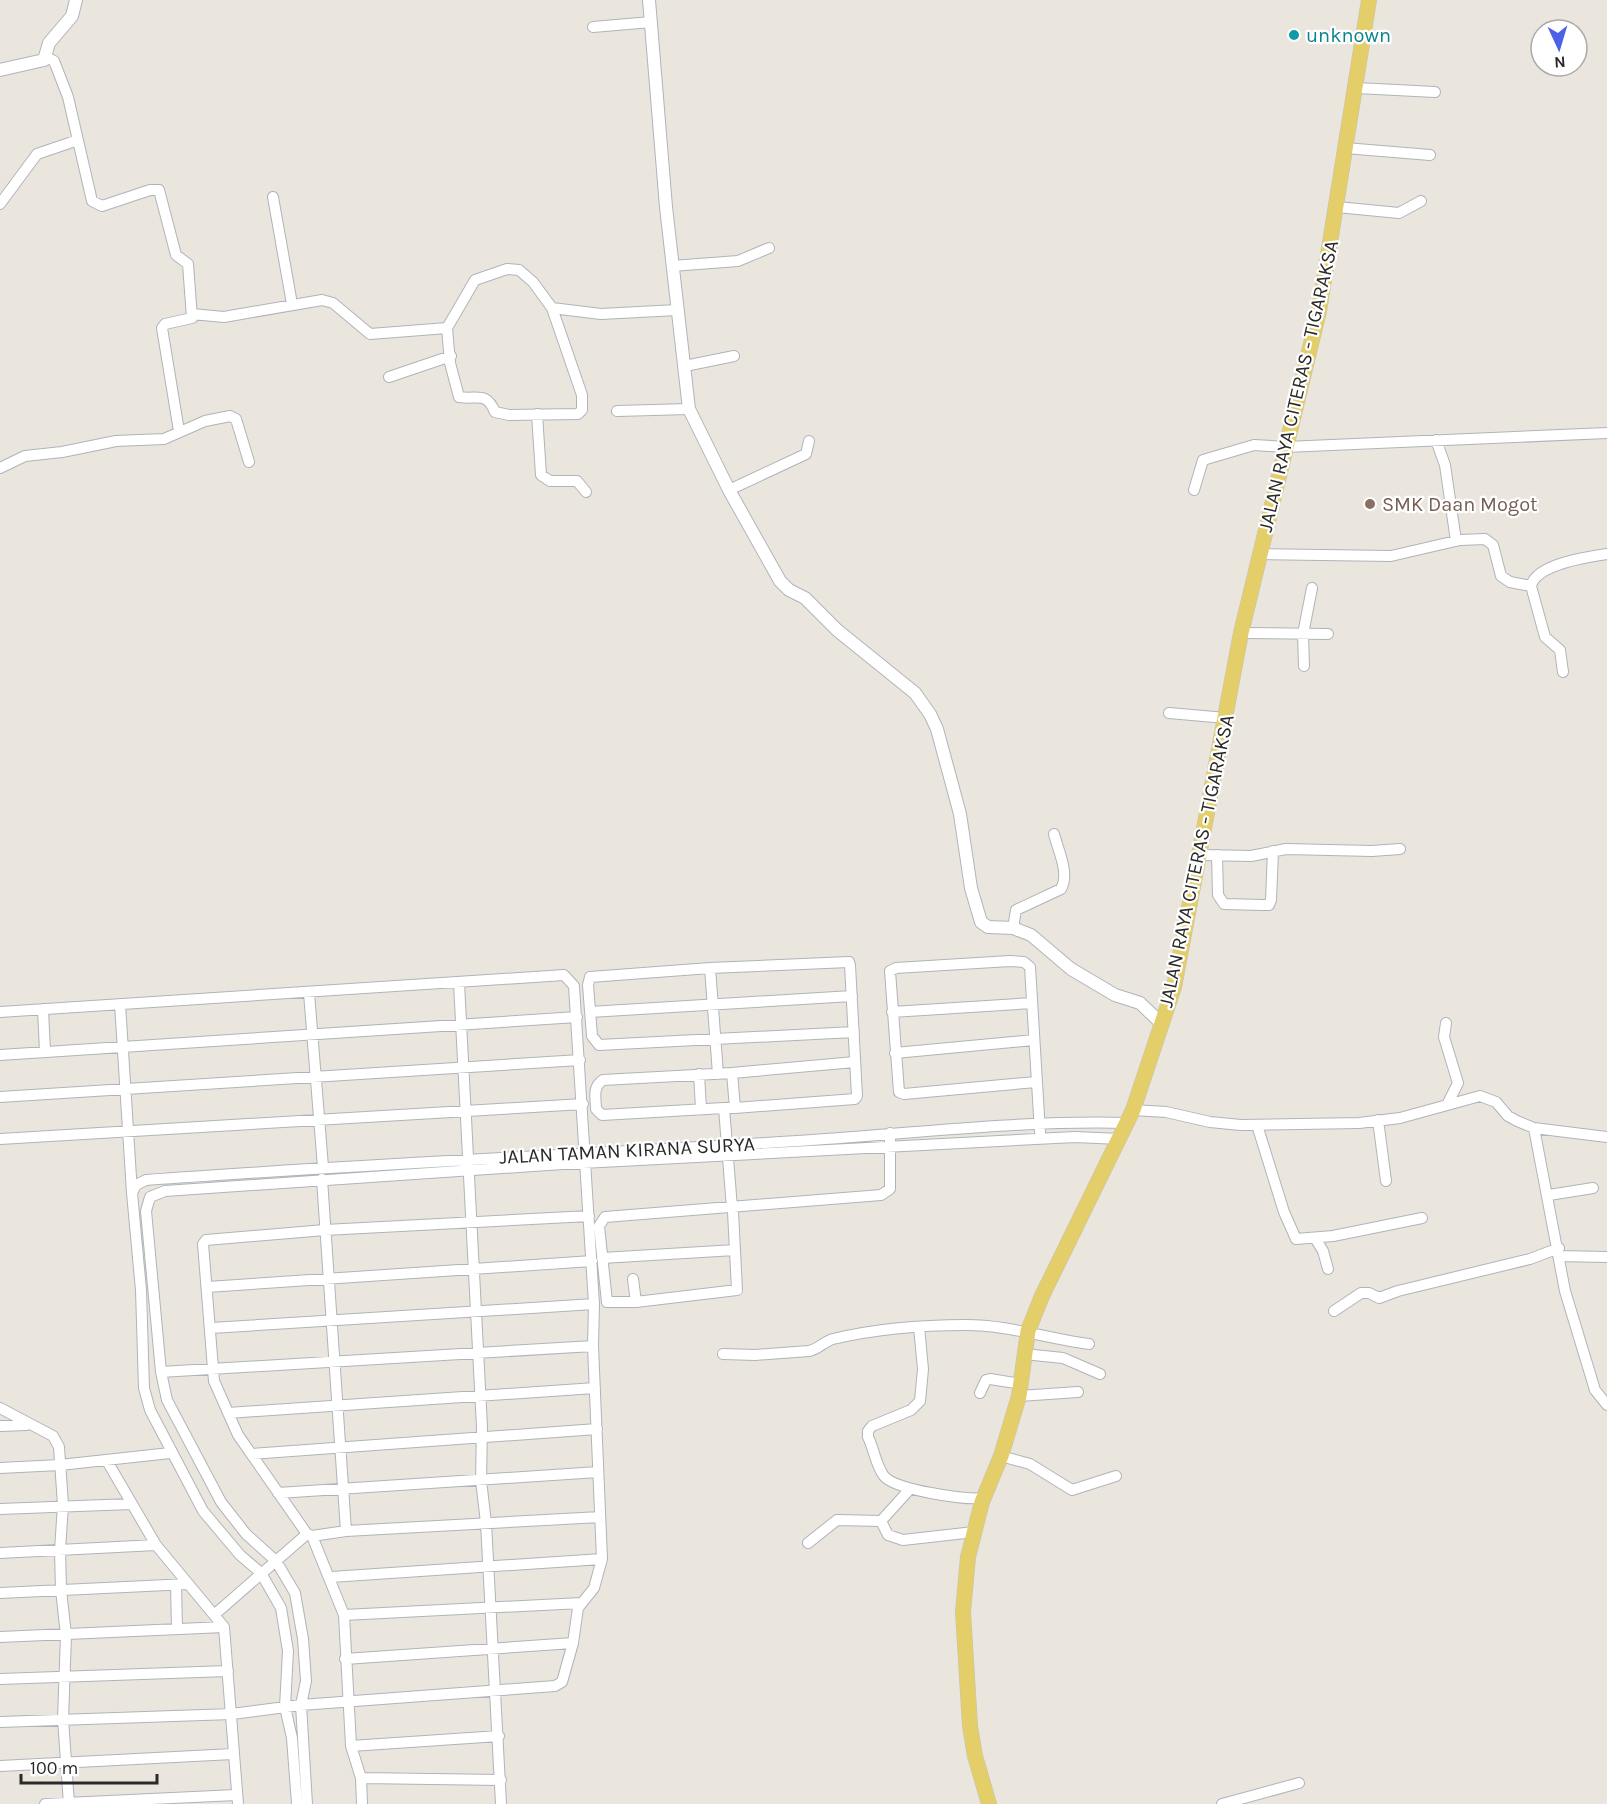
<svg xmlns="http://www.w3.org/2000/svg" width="1607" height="1804" viewBox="0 0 1607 1804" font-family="Karla,sans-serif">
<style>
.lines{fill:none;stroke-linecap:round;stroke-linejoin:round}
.minor-casing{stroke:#b1b3bc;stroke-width:12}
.tertiary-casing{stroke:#b1b3bc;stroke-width:14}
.primary-casing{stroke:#c3c3c3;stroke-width:16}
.minor{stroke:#fff;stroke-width:10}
.tertiary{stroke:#fff;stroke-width:12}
.primary{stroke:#e3ce6a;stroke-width:15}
.culture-dot{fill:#0f9aa8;stroke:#fff;stroke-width:2}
.education-dot{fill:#8d6e63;stroke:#fff;stroke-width:2}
.labels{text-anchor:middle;stroke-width:4.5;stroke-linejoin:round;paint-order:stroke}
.culture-label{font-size:20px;fill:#0d838f;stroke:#fff;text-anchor:start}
.street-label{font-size:20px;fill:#2a2a2a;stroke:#fff}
.education-label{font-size:20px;fill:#785e54;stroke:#fff;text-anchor:start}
</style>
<rect width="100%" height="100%" fill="#ebe6dd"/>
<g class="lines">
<g class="minor-casing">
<path id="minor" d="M 593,27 L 651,22
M 46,57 L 54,61 L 68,97 L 92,201 L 102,206 L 150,190 L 159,190 L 176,255 L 188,264 L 192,318 L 165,324 L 162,328 L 179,431
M 1357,88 L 1435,92
M 1345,148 L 1430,155
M 273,197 L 292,304
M 0,204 L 37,154 L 78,140
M 1337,207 L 1399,213 L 1421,201
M 672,266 L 738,261 L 769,248
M 552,308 L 601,314 L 677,310
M 192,314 L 224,317 L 322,300 L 333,303 L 370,334 L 447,328 L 450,363 L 459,397 C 478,400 486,391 495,412 L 509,415 L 578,414 L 582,410 L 582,395 L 552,308 L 533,282 L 519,270 L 507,269 L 475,280 L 447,328
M 685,366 L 734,356
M 389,377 L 451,356
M 617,411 L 689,409
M 537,414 L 541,475 L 550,481 L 577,481 L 586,492
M 1436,440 L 1445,465 L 1456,541
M 0,468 L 25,456 L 62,452 L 116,441 L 164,439 L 205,421 L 230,416 L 236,419 L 249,462
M 729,490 L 806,454 L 809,441
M 1194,490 L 1203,460 L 1254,445 L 1286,447 L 1607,433
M 1260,554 L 1391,556 L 1460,540 L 1485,539 L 1493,545 L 1501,576 L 1510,582 L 1531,586 C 1536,564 1587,557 1607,554
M 1531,586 L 1545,637 L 1560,650 L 1563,672
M 1241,633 L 1328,634
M 1304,666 L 1303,634 L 1312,588
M 1169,713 L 1226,718
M 1201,855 L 1251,856 L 1286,849 L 1372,851 L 1400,849
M 1217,855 L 1218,895 L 1224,904 L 1263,905 L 1269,905 L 1271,900 L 1273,851
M 1013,928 L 1016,910 L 1061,889 C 1070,874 1058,850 1054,834
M 710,968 L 718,1074
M 459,983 L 482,1427 L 481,1480 L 486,1523 L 501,1804
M 309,993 L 323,1167
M 120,1004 L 132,1193 L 141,1290 L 144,1388 L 150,1410 L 203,1511 L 240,1555 L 261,1573 L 281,1608 L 288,1651 L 285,1707 L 292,1738 L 297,1804
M 43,1009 L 45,1052
M 0,1012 L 564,975 L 574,986 L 594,1304 L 593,1346 L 602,1559 L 594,1588 L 578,1608 L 573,1643 L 562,1682 L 555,1686 L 301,1705 L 232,1714 L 0,1722
M 590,1012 L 852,996
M 892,1012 L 1032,1003
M 1446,1023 L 1444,1037 L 1458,1083 L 1448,1103
M 895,1053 L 1034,1040
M 0,1055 L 577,1017
M 732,1073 L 855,1062
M 699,1074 L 701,1109
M 1036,1082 L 904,1094 L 899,1092 L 890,971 L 896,968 L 1010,961 L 1024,962 L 1030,967 L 1040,1132
M 0,1097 L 580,1060
M 724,1108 L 602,1115 L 596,1109 C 596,1098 592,1087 603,1080 L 732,1073 L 735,1108 L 724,1108 L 732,1208 L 733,1212 L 737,1290 L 636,1302 L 607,1302 L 599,1226 L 605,1217 L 881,1195 L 890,1189 L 890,1133
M 735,1108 L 855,1099 L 857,1096 L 850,965 L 849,962 L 710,968 L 590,977 L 588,985 L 592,1036 L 599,1045 L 854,1032
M 1133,1110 L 1166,1112 L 1210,1122 L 1241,1125 L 1359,1123 L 1400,1118 L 1480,1096 L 1496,1102 L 1508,1116 L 1517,1121 L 1534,1128 L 1607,1137
M 1378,1120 L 1386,1181
M 1257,1125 L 1284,1212 L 1296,1239 L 1333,1236 L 1422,1218
M 1534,1128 L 1565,1291 L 1595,1390 L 1607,1405
M 0,1139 L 583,1104
M 322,1179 L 346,1531
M 132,1193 L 136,1185 L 146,1180 C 363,1164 580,1155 797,1141 C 907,1134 1018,1120 1128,1123
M 1549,1195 L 1593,1188
M 1315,1238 L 1323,1251 L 1328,1269
M 1560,1256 L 1607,1257
M 602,1258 L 735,1250
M 633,1279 L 636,1302
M 207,1287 L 592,1261
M 1334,1311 L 1361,1293 L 1369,1293 L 1379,1298 L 1398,1291 L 1530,1259 L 1559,1248
M 919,1327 L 923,1369 L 920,1401 L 911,1410 L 872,1426 L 868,1431 L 868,1437 C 874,1449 876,1466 884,1476 C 895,1490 965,1500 983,1498
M 211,1328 L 594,1304
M 723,1354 L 755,1355 L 809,1351 C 819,1349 823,1342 833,1339 C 875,1329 923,1325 966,1325 C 1009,1325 1048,1339 1089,1344
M 1024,1354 L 1063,1358 L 1100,1374
M 161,1372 L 593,1346
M 980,1393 L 986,1380 L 990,1379 L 1021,1384
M 1019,1396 L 1078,1392
M 0,1408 L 53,1436 L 59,1447 L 63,1505 L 60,1550 L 61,1590 L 66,1635 L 63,1719 L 69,1804
M 228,1413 L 595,1388
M 0,1426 L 26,1425
M 252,1454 L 597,1429
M 1001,1456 L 1030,1464 L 1072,1490 L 1116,1476
M 107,1461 L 156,1545 L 224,1627 L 238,1804
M 0,1468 L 60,1465 L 170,1453
M 910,1489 L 881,1521 L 888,1535 L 903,1540 L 974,1532
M 278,1493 L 598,1472
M 0,1509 L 131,1504
M 312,1536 L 346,1531 L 600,1517
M 808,1543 L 837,1520 L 881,1521
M 0,1553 L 156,1545
M 331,1577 L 602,1559
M 176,1585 L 177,1629
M 0,1593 L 188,1584
M 214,1615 L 307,1534
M 344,1615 L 581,1603
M 0,1637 L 224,1627
M 345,1659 L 573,1643
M 0,1679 L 228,1671
M 351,1746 L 499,1736
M 0,1766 L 233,1754
M 361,1778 L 501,1780
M 45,1804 L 236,1795
M 307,1804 L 301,1705 L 306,1681 L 303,1639 L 295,1593 L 276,1561 L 246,1534 L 221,1502 L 167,1400 L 161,1372 L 146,1211 L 150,1197 L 165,1191 L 563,1164 L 1075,1137 L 1120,1139
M 362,1804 L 361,1778 L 351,1746 L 344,1615 L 312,1536 L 307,1534 L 238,1435 L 214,1381 L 203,1244 L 206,1240 L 325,1230 L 589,1216
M 1222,1804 L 1299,1783"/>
</g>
<g class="tertiary-casing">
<path id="tertiary" d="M 649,0 L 666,207 L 689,409 L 729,490 L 780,581 L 789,590 L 805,598 L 837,630 L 915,693 L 930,714 L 937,729 L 960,814 L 971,888 L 981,922 L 988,927 L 1013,928 L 1031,935 L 1071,969 L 1115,995 L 1140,1003 L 1162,1024
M 0,70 L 44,60 L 49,43 L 72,16 L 76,0"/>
</g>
<g class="primary-casing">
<path id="primary" d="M 989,1804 L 975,1756 L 970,1726 L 963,1612 L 968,1557 L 982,1502 L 1001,1456 L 1019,1396 L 1028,1331 L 1042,1296 L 1133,1110 L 1174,987 L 1241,633 L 1319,311 L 1369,0"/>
</g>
<use href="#minor" class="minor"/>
<use href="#tertiary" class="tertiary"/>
<use href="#primary" class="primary"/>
</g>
<circle class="culture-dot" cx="1294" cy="35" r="6"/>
<circle class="education-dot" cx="1370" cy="504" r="6"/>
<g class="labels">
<g class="culture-label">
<text x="1306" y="42">unknown</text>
</g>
<g class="street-label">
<text transform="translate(1298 386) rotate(-77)" y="7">JALAN RAYA CITERAS - TIGARAKSA</text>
<text transform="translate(1196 861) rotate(-78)" y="7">JALAN RAYA CITERAS - TIGARAKSA</text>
<text transform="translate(627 1150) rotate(-3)" y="7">JALAN TAMAN KIRANA SURYA</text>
</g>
<g class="education-label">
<text x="1382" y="511">SMK Daan Mogot</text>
</g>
</g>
<g transform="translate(1559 48) rotate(176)"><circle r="28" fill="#ffffff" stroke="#aaaaaa" stroke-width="1.5"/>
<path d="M0-4.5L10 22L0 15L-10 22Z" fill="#4d61e8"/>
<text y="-9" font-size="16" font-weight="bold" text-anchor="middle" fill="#2a2a2a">N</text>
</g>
<path d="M21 1774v9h136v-9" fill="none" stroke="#2a2a2a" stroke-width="3"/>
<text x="30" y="1774" font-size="18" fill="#2a2a2a" stroke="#ffffff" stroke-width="4.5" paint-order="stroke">100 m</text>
</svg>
